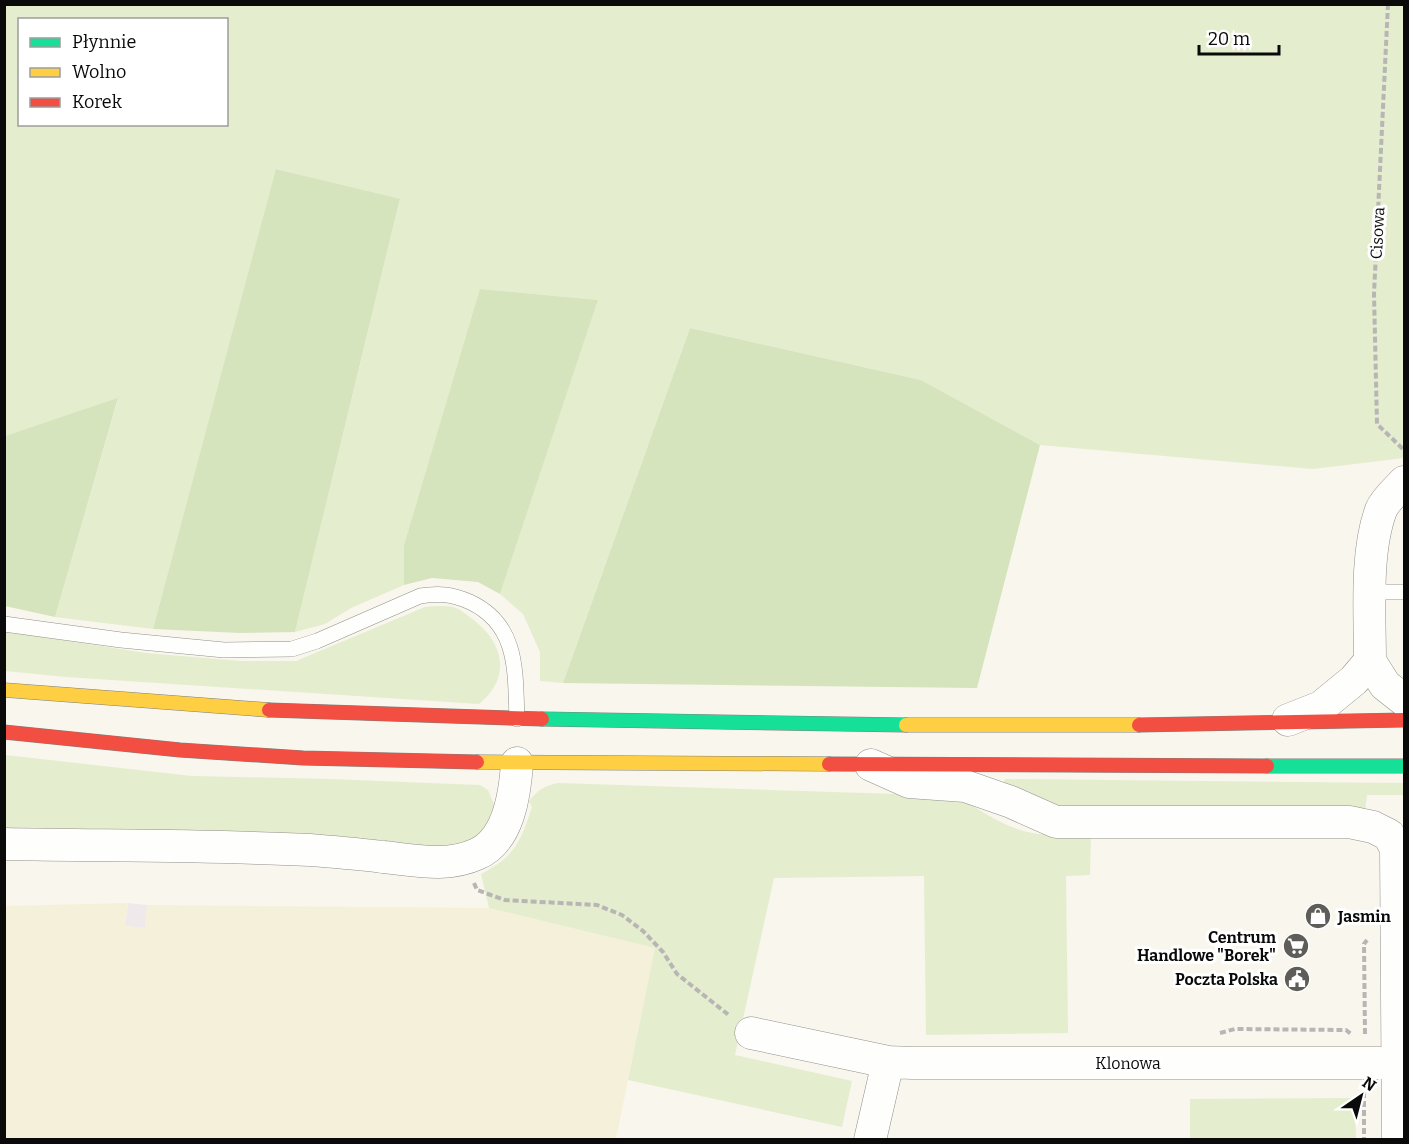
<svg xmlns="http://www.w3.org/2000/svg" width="1409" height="1144" viewBox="0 0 1409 1144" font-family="Bitter,serif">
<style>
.industrial{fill:#efe9eb}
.farmland{fill:#f5f0da}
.green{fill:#e4edce;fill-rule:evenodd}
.forest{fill:#d5e4bd}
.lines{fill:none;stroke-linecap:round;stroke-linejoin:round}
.lane-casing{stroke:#92908c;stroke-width:16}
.street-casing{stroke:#92908c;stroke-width:33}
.fast-casing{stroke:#7f7e7a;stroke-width:15}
.slow-casing{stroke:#7f7e7a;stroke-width:15}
.jam-casing{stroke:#7f7e7a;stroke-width:15}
.path{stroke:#b7b6b5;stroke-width:4;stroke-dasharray:6 3;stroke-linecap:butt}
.lane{stroke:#fefefc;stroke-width:15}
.street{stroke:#fefefc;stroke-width:32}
.fast{stroke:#16e098;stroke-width:14}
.slow{stroke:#ffcf43;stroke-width:14}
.jam{stroke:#f24e42;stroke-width:14}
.labels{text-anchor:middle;stroke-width:6;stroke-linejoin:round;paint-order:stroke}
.street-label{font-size:16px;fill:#0a0a0a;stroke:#fff}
.poi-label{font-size:16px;font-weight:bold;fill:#0a0a0a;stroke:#fff;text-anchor:end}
</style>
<rect width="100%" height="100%" fill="#f9f6ed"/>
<path class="industrial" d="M 128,903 L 147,905 L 145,928 L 125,926 Z"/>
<path class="farmland" d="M 128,903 L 125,926 L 145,928 L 147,905 L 489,908 L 655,948 L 616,1139 L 5,1139 L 4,906 Z"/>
<path class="green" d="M 4,5 L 1404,5 L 1404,458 L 1313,469 L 1040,445 L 921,380 L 690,328 L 563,683 L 540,681 L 540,652 L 523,614 L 500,594 L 598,300 L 481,289 L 404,545 L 404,585 L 351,608 L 325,624 L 295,632 L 400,200 L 277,169 L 153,629 L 55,617 L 118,399 L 5,436 ZM 20,20 L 226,20 L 226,124 L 20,124 Z
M 437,606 C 443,606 451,606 456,608 C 461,610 467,615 471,618 C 504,642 512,677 479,704 L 66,677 L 5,671 L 4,631 L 146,653 L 240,661 L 296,661 L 425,607 Z
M 5,755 L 192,776 L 329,779 L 480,785 L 488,790 L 496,809 L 481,835 L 451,848 L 369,840 L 5,832 Z
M 1005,779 L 1404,783 L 1404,795 L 1367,795 L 1365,811 L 1054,811 L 1003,784 Z
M 558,783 L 958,796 C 982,812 1010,831 1039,834 C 1056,835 1074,833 1091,833 L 1090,875 L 1066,876 L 1068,1033 L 926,1035 L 924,876 L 774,878 L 735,1055 L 852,1081 L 842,1127 L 628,1080 L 655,948 L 489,908 L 481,874 C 515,856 520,843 532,807 L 529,801 C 538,790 544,786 558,783 Z
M 1355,1098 L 1356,1139 L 1190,1139 L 1190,1099 Z"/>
<path class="forest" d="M 276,169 L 400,199 L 295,632 L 240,633 L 153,629 Z
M 480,289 L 598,300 L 500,594 L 478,582 L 432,578 L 404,585 L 404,545 Z
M 690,328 L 921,380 L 1040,445 L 977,688 L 563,683 Z
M 118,398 L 55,617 L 5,606 L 5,436 Z"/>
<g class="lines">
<g class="lane-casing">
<path id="lane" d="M 1369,592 L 1404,592
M 4,624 L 121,640 L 224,650 L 292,649 L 317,641 L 420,596 C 439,593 452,594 470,602 C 519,625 515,672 517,719"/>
</g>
<g class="street-casing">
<path id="street" d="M 1370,661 C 1370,616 1365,553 1381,510 C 1385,500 1397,490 1404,482
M 1288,720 L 1321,707 L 1354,680 L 1370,661 L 1385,685 L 1404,700
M 871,765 L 909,782 L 965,786 L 1011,802 L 1056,822 L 1349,822 L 1373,827 L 1389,835 L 1396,849 L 1398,1140
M 4,844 C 106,846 209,845 310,850 C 334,852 359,854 383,857 C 415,860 446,868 477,854 C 509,840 515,794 517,763
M 751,1033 L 888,1062
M 870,1140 L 888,1062 L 912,1063 L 1404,1063"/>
</g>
<g class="fast-casing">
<path id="fast" d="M 542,719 L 906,725
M 1267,766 L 1404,766"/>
</g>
<g class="slow-casing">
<path id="slow" d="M 4,690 L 269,710
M 906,725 L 1139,725
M 477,762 L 829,764"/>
</g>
<g class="jam-casing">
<path id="jam" d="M 269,710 L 542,719
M 1139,725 L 1404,720
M 4,732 L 180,750 L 303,758 L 477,762
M 829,764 L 1267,766"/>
</g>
<path class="path" d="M 1388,4 L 1374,294 L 1377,424 L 1404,450
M 474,883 L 477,890 L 505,900 L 597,905 L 622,915 L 643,931 L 663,952 L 677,974 L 730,1016
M 1220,1033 L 1235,1029 L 1346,1030 L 1351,1034
M 1365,1034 L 1364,944 L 1367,940
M 1364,1092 L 1364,1140"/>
<use href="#lane" class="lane"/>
<use href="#street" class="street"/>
<use href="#fast" class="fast"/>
<use href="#slow" class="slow"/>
<use href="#jam" class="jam"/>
</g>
<defs>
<g id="shop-disc" transform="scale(1.35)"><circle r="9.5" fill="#5e5d59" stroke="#fff"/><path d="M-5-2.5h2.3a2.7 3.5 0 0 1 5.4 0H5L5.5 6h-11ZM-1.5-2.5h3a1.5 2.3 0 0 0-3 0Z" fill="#fff"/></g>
<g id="supermarket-disc" transform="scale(1.35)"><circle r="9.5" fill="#5e5d59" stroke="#fff"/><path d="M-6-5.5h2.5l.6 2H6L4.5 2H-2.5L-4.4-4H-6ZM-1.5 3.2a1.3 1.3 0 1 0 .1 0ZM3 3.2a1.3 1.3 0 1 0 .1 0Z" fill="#fff"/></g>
<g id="civic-disc" transform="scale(1.35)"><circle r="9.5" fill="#5e5d59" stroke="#fff"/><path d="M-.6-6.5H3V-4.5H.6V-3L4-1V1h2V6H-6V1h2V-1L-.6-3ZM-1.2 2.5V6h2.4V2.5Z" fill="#fff"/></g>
</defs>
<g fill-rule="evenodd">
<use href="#shop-disc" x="1318" y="916"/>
<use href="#supermarket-disc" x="1296" y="946"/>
<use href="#civic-disc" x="1297" y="979"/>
</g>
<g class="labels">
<g class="street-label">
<text transform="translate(1377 233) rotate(-87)" y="6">Cisowa</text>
<text x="1128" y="1069">Klonowa</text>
</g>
<g class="poi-label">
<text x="1338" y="922" text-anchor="start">Jasmin</text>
<text x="1276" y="943">Centrum<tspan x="1276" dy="18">Handlowe "Borek"</tspan></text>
<text x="1278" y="985">Poczta Polska</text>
</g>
</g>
<rect width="1409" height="1144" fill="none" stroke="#0a0a0a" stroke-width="12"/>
<rect x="18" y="18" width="210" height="108" fill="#ffffff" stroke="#9d9d9d" stroke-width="1.5"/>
<rect x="30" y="38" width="30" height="9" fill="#16e098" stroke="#9d9d9d" stroke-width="1.5"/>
<text x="72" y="48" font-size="18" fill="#0a0a0a">Płynnie</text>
<rect x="30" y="68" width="30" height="9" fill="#ffcf43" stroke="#9d9d9d" stroke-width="1.5"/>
<text x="72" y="78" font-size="18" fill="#0a0a0a">Wolno</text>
<rect x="30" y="98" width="30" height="9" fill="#f24e42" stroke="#9d9d9d" stroke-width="1.5"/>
<text x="72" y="108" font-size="18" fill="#0a0a0a">Korek</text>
<g transform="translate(1361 1096) rotate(35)" stroke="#ffffff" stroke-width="4.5" paint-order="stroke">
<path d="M0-4.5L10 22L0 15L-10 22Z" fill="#0a0a0a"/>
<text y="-9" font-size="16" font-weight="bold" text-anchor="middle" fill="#0a0a0a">N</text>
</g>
<path d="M1199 45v9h80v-9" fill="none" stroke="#0a0a0a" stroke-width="3"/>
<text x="1208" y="45" font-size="18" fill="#0a0a0a" stroke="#ffffff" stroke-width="4.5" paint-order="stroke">20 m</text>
</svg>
